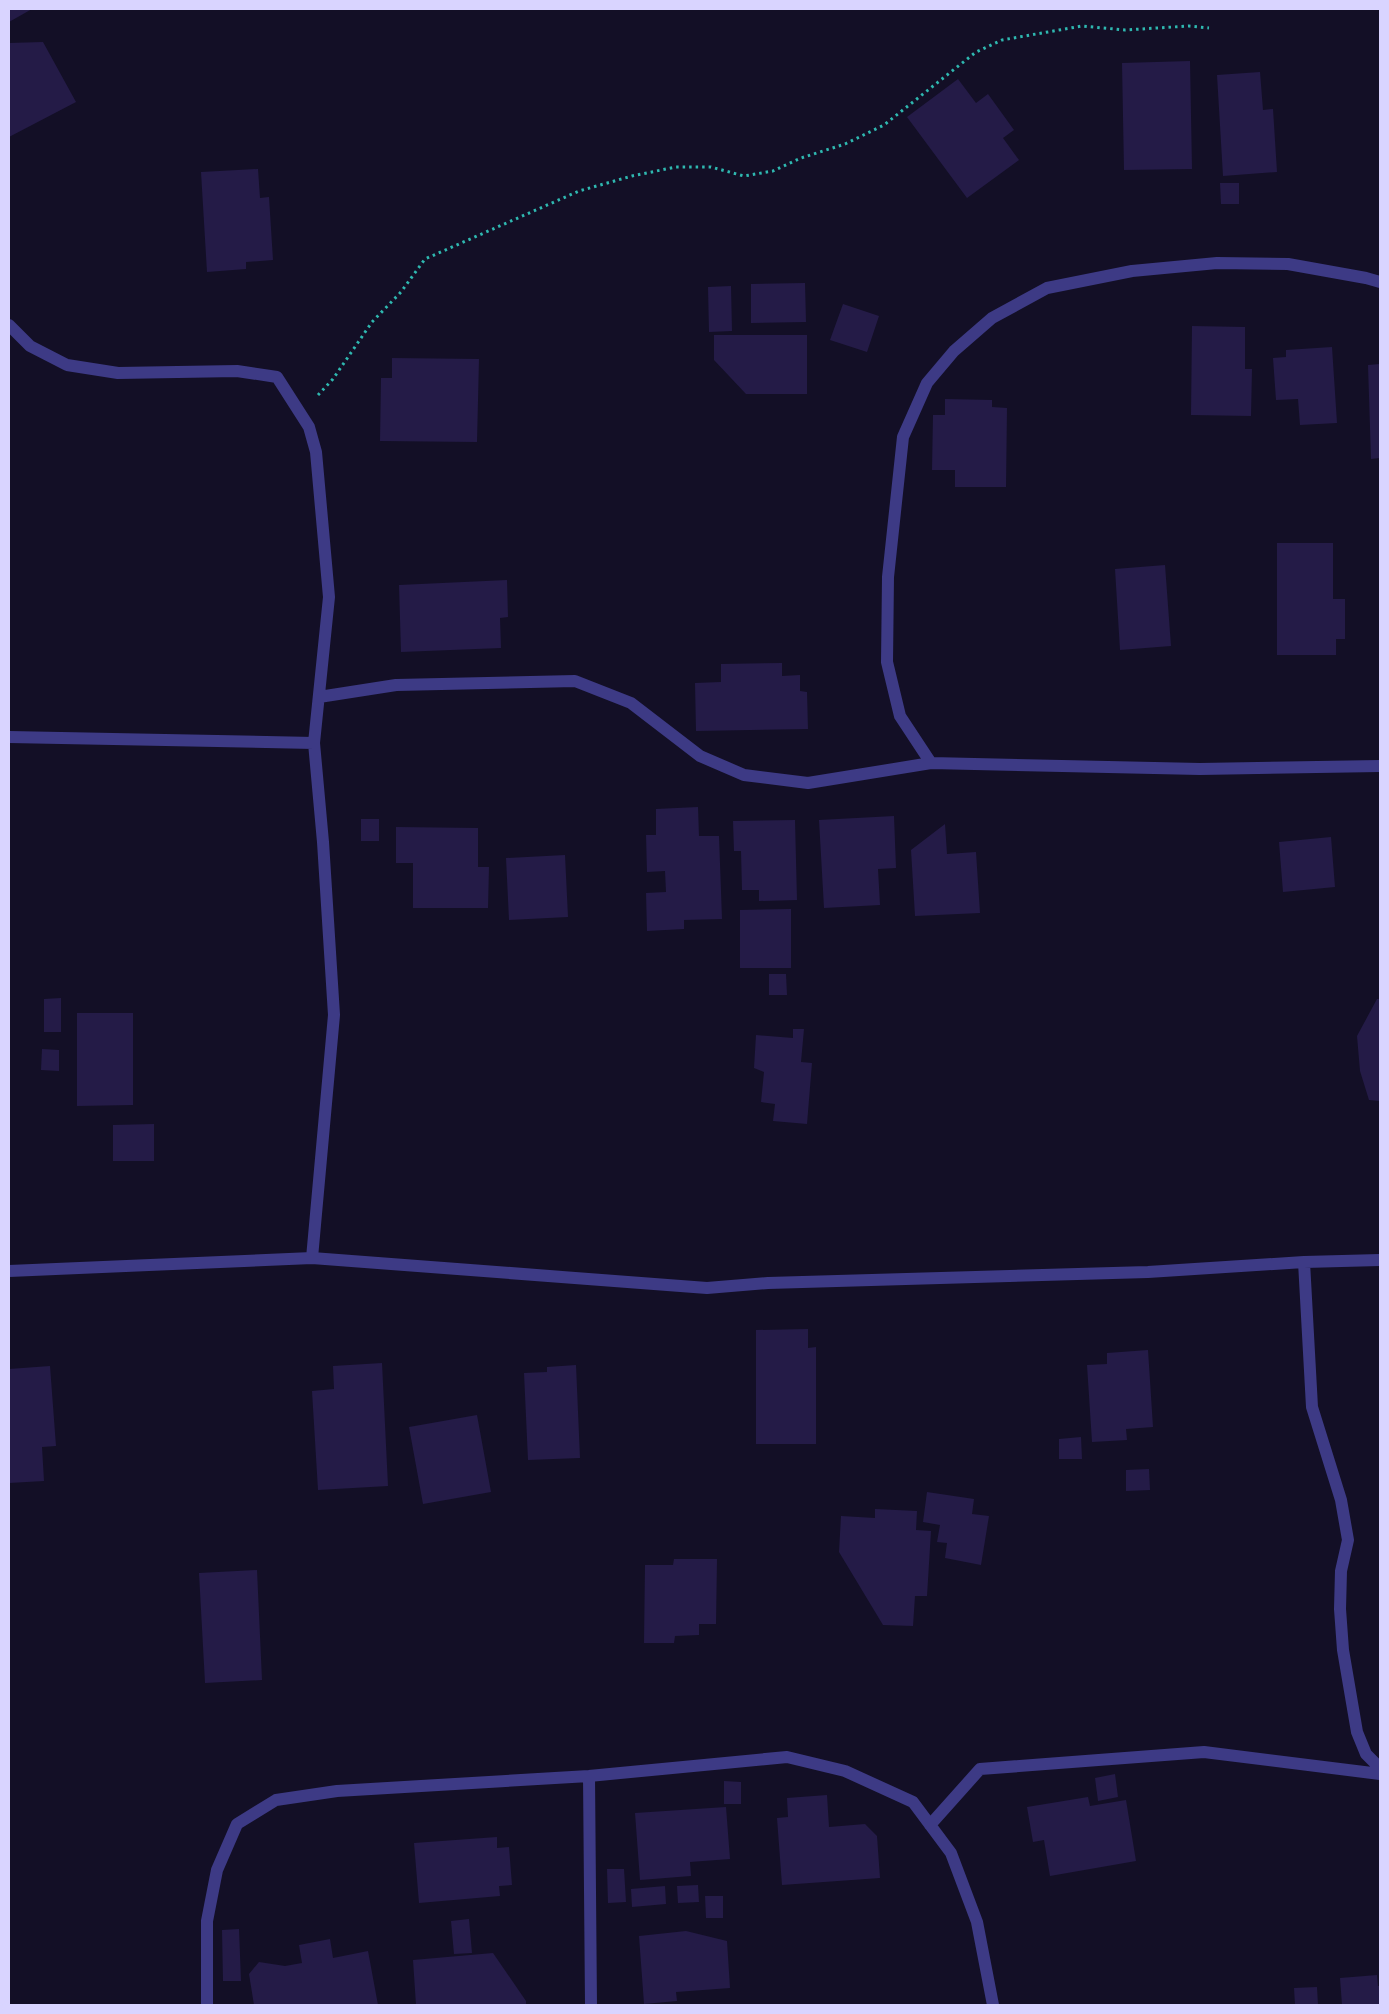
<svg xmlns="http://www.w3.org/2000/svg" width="1389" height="2014" viewBox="0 0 1389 2014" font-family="'Archivo Narrow',sans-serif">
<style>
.building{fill:#241b47}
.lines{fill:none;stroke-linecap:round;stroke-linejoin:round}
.path{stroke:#2fb8b0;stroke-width:3;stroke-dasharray:2.5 4;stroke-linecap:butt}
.street{stroke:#3d3a85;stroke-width:12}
</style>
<rect width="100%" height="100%" fill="#130f26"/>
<path class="building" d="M 9,9 L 32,9 L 9,22 Z
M 43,42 L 76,102 L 9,137 L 9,43 Z
M 1190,61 L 1192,169 L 1124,170 L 1122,63 Z
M 1260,72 L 1263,110 L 1273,109 L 1277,172 L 1223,176 L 1217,75 Z
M 958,79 L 976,103 L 988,94 L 1014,130 L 1003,138 L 1019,160 L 967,198 L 907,117 Z
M 258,169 L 260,198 L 269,197 L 273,260 L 246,262 L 246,269 L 207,272 L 201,172 Z
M 1220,183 L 1239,183 L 1239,204 L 1221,204 Z
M 805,283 L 806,322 L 751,323 L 751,284 Z
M 731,286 L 732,331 L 709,332 L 708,287 Z
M 843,304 L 879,316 L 867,352 L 830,340 Z
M 1192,326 L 1245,327 L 1245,369 L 1252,369 L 1251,416 L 1191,415 Z
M 714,335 L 807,335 L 807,394 L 746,394 L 714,360 Z
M 1332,347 L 1337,423 L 1300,425 L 1298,399 L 1276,400 L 1273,358 L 1286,357 L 1286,350 Z
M 392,358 L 479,359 L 477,442 L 380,441 L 381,378 L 392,378 Z
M 1380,364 L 1380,458 L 1371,459 L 1368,365 Z
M 945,399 L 992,400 L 992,407 L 1007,408 L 1006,487 L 955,487 L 955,470 L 932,470 L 933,415 L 945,415 Z
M 1277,543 L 1333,543 L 1333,599 L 1345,599 L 1345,639 L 1336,639 L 1336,655 L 1277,655 Z
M 1165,565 L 1171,646 L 1120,650 L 1115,569 Z
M 507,580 L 508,617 L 500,618 L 501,648 L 401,652 L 399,585 Z
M 782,663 L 782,676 L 800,675 L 800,691 L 807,692 L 808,729 L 696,731 L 695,683 L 721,682 L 721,664 Z
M 698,807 L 699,836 L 719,836 L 722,919 L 684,920 L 684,929 L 647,931 L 646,893 L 666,892 L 665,871 L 647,872 L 646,835 L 656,835 L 656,809 Z
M 894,816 L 896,868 L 878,869 L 880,905 L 824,908 L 819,820 Z
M 361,819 L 379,819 L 379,841 L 361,841 Z
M 795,820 L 797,900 L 759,901 L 759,890 L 742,890 L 741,851 L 734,851 L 733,821 Z
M 945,824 L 947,854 L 976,852 L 980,913 L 915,916 L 911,850 Z
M 396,827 L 478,828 L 478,867 L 489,867 L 488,908 L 413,908 L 413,863 L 396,863 Z
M 1331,837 L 1335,887 L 1283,892 L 1279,842 Z
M 565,855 L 568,917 L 509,920 L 506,858 Z
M 791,909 L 791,968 L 740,968 L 740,910 Z
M 769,974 L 786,974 L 787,995 L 769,995 Z
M 61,998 L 61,1032 L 44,1032 L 44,999 Z
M 1377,999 L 1380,999 L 1380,1101 L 1369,1100 L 1360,1071 L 1357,1036 Z
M 77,1013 L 133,1013 L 133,1105 L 77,1106 Z
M 793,1029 L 804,1029 L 801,1062 L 812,1063 L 807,1124 L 773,1121 L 775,1104 L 761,1102 L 764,1072 L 754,1068 L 756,1035 L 793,1038 Z
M 42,1049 L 59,1050 L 59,1071 L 41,1070 Z
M 154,1124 L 154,1161 L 113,1161 L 113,1125 Z
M 808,1329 L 808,1348 L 816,1347 L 816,1444 L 756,1444 L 756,1330 Z
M 1148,1350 L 1153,1427 L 1126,1429 L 1127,1440 L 1092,1442 L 1087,1365 L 1107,1364 L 1107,1353 Z
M 382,1363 L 388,1486 L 318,1490 L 312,1391 L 334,1389 L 333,1366 Z
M 576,1365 L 580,1458 L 528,1460 L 524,1373 L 547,1372 L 547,1367 Z
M 50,1366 L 56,1446 L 42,1447 L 44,1481 L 9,1483 L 9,1369 Z
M 477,1415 L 491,1492 L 423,1504 L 409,1427 Z
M 1081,1437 L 1082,1459 L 1059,1459 L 1059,1439 Z
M 1149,1469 L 1150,1490 L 1126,1491 L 1126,1470 Z
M 927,1492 L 974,1499 L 972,1514 L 989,1516 L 981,1565 L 945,1558 L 947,1543 L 937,1542 L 940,1525 L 923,1522 Z
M 875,1509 L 917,1511 L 916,1530 L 931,1531 L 927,1596 L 915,1596 L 913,1626 L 883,1625 L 839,1552 L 841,1516 L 875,1518 Z
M 674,1559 L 717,1559 L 716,1624 L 699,1624 L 699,1635 L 675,1636 L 674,1643 L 644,1643 L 645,1565 L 673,1565 Z
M 257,1570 L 262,1680 L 205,1683 L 199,1573 Z
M 1115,1774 L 1118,1797 L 1098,1801 L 1095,1778 Z
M 724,1781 L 741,1782 L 741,1804 L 724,1804 Z
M 827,1795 L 829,1827 L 865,1824 L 877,1836 L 880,1878 L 782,1885 L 777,1818 L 788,1817 L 787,1798 Z
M 1088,1797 L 1090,1806 L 1126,1800 L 1136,1861 L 1050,1876 L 1044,1840 L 1033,1842 L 1027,1807 Z
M 726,1807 L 730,1859 L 690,1862 L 691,1876 L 640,1880 L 635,1813 Z
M 497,1837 L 497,1848 L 509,1847 L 512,1885 L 499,1886 L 500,1896 L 419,1903 L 414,1843 Z
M 607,1869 L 624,1869 L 626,1902 L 608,1903 Z
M 698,1885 L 699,1902 L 678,1903 L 677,1886 Z
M 665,1886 L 666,1904 L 632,1907 L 631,1889 Z
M 705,1896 L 723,1896 L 723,1918 L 706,1918 Z
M 469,1919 L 472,1953 L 454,1954 L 451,1921 Z
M 239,1929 L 241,1981 L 223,1981 L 222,1930 Z
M 686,1931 L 727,1941 L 730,1988 L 676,1992 L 677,2001 L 644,2004 L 639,1936 Z
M 330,1939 L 333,1958 L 368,1951 L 378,2005 L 254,2005 L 249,1974 L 259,1962 L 285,1966 L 302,1963 L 299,1945 Z
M 493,1953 L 526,2001 L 526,2005 L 416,2005 L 413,1960 Z
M 1377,1975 L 1378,1986 L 1380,1986 L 1380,2005 L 1342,2005 L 1340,1978 Z
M 1317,1987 L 1318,2005 L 1295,2005 L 1294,1988 Z"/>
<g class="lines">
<path class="path" d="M 318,395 L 333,379 L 372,322 L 401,292 L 425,259 L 579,191 L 632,176 L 676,167 L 711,167 L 744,176 L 773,171 L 801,158 L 845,144 L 884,125 L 976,52 L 1002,40 L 1082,26 L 1125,30 L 1189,26 L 1209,28"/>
<path class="street" d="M 9,325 L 30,346 L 67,365 L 118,373 L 237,371 L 277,377 L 309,427 L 316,452 L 329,597 L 314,743 L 323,842 L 334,1015 L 312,1258
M 319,697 L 396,685 L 575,681 L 631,703 L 700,756 L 744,775 L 808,783 L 931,763 L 1200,769 L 1380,766
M 9,737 L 314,743
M 931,763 L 900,716 L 887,662 L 888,577 L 903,437 L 927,383 L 954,351 L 992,318 L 1047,288 L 1132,271 L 1217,263 L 1288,264 L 1366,278 L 1380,282
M 1304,1262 L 1312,1407 L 1341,1500 L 1348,1540 L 1341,1571 L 1340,1609 L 1343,1650 L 1357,1732 L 1366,1754 L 1380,1768
M 9,1271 L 312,1258 L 707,1288 L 768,1283 L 1148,1272 L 1304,1262 L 1380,1260
M 589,1776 L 591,2005
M 930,1825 L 980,1769 L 1204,1752 L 1380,1774
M 207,2005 L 207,1921 L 217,1870 L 237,1824 L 276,1800 L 337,1791 L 589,1776 L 787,1757 L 845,1771 L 913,1802 L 951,1853 L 977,1922 L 993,2005"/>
</g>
<rect width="1389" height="2014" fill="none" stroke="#d9d4ff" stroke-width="20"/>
</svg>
